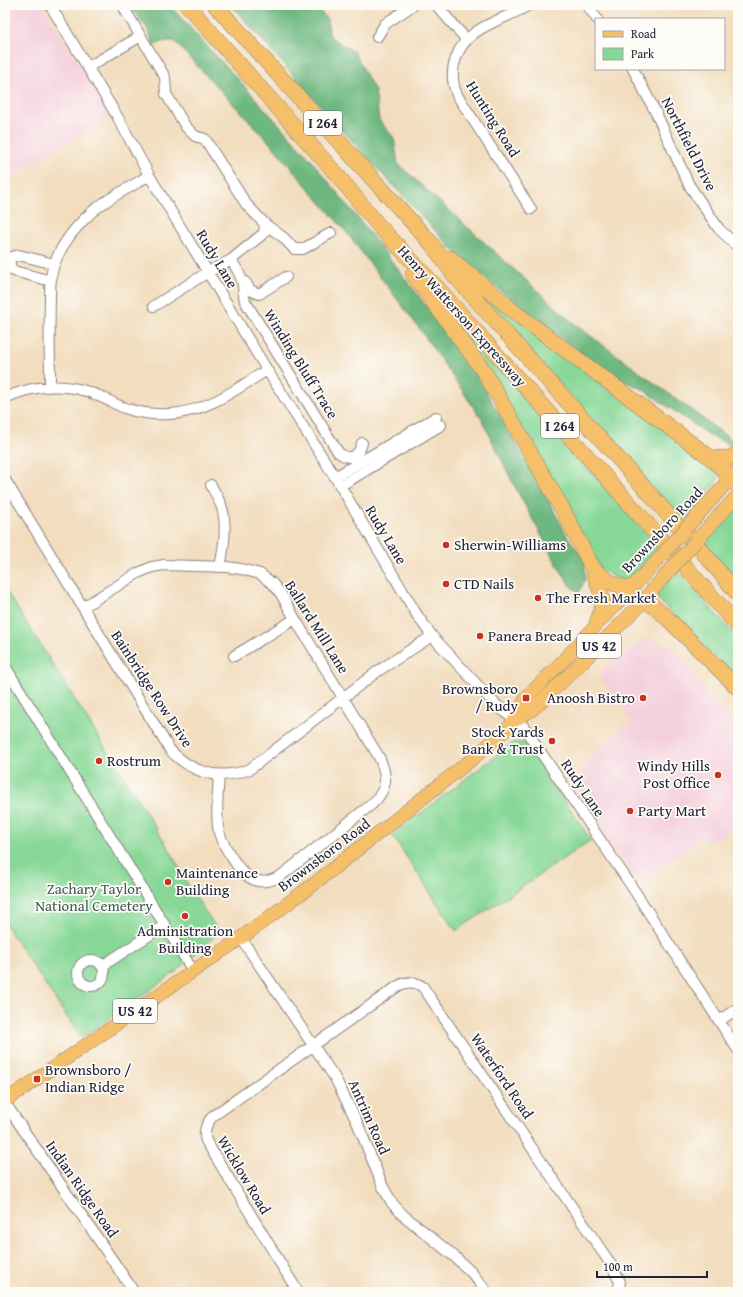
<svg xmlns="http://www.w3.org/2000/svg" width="743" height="1297" viewBox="0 0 743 1297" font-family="'Gentium Book Plus',serif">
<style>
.built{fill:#f4cfdc}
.green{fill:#87d897;stroke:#547d69}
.forest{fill:#6db880;stroke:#486d5e}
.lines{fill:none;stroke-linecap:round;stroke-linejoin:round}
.minor-casing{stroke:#8a807c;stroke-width:12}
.major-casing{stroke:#8a807c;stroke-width:14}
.highway-casing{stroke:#8a807c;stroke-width:16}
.minor{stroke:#fff;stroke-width:10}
.major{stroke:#f6c06b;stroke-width:13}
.highway{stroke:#f6c06b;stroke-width:15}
.major-bridge-casing{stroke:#8a807c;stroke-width:14;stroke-linecap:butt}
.major-bridge{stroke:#f6c06b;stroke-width:13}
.poi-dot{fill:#c8321e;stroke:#fdfcf7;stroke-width:1.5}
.labels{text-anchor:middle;stroke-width:3.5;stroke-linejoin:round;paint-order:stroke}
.shield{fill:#fdfcf7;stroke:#646373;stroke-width:1}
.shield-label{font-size:14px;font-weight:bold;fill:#22223b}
.street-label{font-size:15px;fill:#22223b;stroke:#fdfcf7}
.poi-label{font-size:15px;fill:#22223b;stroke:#fdfcf7;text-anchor:start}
.park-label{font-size:15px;fill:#405957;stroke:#fdfcf7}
</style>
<rect width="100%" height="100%" fill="#fdfcf7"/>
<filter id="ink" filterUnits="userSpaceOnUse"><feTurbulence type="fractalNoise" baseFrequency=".025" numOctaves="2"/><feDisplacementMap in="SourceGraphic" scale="8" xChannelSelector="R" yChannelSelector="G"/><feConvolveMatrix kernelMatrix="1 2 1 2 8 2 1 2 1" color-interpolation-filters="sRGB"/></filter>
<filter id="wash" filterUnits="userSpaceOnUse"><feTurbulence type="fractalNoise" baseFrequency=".012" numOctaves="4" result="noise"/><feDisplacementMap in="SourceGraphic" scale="16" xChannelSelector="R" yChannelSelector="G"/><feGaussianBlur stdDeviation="0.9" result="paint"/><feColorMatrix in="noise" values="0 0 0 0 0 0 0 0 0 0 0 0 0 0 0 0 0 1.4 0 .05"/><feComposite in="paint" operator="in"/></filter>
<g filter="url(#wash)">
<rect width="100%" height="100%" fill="#f2ddbe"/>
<path class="built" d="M 5,5 L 42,5 L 111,116 L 5,180 Z
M 645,638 L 673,647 L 717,707 L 738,729 L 738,825 L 712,843 L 701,838 L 644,878 L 631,874 L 574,785 L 602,743 L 632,722 L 598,673 Z"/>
<path class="green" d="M 476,289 L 716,467 L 719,477 L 698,507 L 683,522 Z
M 456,321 L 659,548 L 626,583 L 601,570 Z
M 738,506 L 738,582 L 704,543 Z
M 678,571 L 738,639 L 738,681 L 658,599 L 656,595 L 658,592 Z
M 5,589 L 171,852 L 189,887 L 219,932 L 177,971 L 81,1038 L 5,924 Z
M 514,742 L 526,744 L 591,840 L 456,931 L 392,835 Z"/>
<path class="forest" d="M 128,5 L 169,5 L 246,88 L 310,159 L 366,228 L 466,357 L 546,495 L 567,536 L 585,560 L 585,579 L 579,593 L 570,585 L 558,566 L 515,487 L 481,418 L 422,332 L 347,233 L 269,142 L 174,41 L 165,41 L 154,45 L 147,28 Z
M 231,5 L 314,5 L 327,19 L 330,37 L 354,52 L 375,91 L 379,120 L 394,138 L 398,164 L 573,323 L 737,444 L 733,447 L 706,433 L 641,388 L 612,377 L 494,286 L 453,250 L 347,136 Z"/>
</g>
<g filter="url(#ink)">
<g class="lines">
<g class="minor-casing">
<path id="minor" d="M 50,5 L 117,116 L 149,175 L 267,370 L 335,477 L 417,615 L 432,636 L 495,704 L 523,726 L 630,884 L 738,1050
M 436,5 L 466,39
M 529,5 C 502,22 467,25 456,58 C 451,71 452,83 457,95 L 531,209
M 587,5 L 597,19
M 125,10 L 165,77 L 166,94 L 186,127 L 195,136 L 205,139 L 246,204 L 265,224 L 264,233 L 231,260 L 208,272 L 154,306
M 377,37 L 385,24 L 413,5
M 88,67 L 141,36
M 633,69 L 656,113 L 689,185 L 719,229 L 738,247
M 265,224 L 284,238 L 294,249 L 303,249 L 331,233
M 231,260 C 235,266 240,273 242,281 C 244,287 243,294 245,301 L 338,452 C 350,462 359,456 362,443
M 242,280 L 246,283 L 250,290 L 259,294 L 286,277
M 51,281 L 14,271 C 9,267 8,262 12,257 L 19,255 L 54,264
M 50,387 C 50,358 49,330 50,301 C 50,288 50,274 55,262 C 63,242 77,225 93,211 C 110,196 131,188 149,175
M 5,398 C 33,385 65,382 94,394 C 105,398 114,404 125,408 C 139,413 155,415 170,414 C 206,412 237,389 267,370
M 335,477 L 436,417
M 5,480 L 170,750 C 193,774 219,781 250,769 L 378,671 L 432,636
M 211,485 C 214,491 218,498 221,505 C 228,523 224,548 220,567
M 340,486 L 441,425
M 83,607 L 138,573 L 152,567 L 164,565 L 227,567 L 241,569 L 260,574 L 273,584 L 281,594 L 295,619 L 379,757 C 388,777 388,789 372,804 L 282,875 C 256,891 242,875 229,853 C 224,845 219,837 218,827 C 216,810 218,792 219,775
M 234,656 L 295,619
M 5,666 L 193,971
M 241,938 L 335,1078 L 357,1122 L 383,1187 L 392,1203 L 403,1215 L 455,1257 L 471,1272 L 487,1292
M78 973a13 13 0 1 1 26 0a13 13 0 1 1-26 0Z
M 102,966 L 165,925
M 719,1021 L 738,1008
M 5,1103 L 124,1277 L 134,1292
M 298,1292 L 206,1141 C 203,1131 206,1124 213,1116 L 398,986 C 407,981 415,981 423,987 L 612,1266 L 620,1282 L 618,1292"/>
</g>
<g class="major-casing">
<path id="major" d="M 696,517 L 738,470
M 697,540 L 738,495
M 515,720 L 533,709 L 569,675 L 637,608 L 662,579
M 5,1101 L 241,938 L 310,887 L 471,760 L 509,727 L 515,720 L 526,698 L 556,668 L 652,566"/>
</g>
<g class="highway-casing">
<path id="highway" d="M 187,5 L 338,176 L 380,227 L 441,292 L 738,626
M 215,5 L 430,242 L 455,276 L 675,522 L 702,551 L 738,594
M 450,258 L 517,314 L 711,458 L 724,470 L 729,482
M 413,274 L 485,373 L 563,510 L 592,567 L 598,584 L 602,597 L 602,608 L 597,623
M 711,458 L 727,458 L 738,455
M 594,569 C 606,580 613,586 630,588
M 645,599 L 667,618 L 738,688"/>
</g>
<use href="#minor" class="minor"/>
<use href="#major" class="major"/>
<use href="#highway" class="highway"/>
<g class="major-bridge-casing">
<path id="major-bridge" d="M 652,566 L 696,517
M 662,579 L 697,540"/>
</g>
<use href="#major-bridge" class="major-bridge"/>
</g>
</g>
<g class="poi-dot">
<circle cx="446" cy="545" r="4"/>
<circle cx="446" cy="584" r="4"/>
<circle cx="538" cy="598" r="4"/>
<circle cx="480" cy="636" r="4"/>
<rect x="522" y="694" width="8" height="8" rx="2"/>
<circle cx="643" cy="698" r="4"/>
<circle cx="552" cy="741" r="4"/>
<circle cx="99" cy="761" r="4"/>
<circle cx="718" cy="775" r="4"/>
<circle cx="630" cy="811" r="4"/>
<circle cx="168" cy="882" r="4"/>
<circle cx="185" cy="916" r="4"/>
<rect x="33" y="1075" width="8" height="8" rx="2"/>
</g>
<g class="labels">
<g class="shield">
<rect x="304" y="111" width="38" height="24" rx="3"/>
<rect x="541" y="414" width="38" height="24" rx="3"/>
<rect x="577" y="634" width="44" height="24" rx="3"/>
<rect x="113" y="999" width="44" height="24" rx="3"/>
</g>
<g class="shield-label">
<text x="323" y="128">I 264</text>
<text x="560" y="431">I 264</text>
<text x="599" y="651">US 42</text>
<text x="135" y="1016">US 42</text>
</g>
<g class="street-label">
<text transform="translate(493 119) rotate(58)" y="5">Hunting Road</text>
<text transform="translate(689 144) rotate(63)" y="5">Northfield Drive</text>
<text transform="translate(217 259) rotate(59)" y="5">Rudy Lane</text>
<text transform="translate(462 316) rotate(48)" y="5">Henry Watterson Expressway</text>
<text transform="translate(301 364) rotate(58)" y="5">Winding Bluff Trace</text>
<text transform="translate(662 530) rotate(-47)" y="5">Brownsboro Road</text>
<text transform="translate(386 535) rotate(59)" y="5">Rudy Lane</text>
<text transform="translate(317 627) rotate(58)" y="5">Ballard Mill Lane</text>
<text transform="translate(152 689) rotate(57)" y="5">Bainbridge Row Drive</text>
<text transform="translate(583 788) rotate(56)" y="5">Rudy Lane</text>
<text transform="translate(324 855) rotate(-37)" y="5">Brownsboro Road</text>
<text transform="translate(502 1076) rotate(56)" y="5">Waterford Road</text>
<text transform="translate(369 1117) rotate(66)" y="5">Antrim Road</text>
<text transform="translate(244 1175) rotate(59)" y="5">Wicklow Road</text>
<text transform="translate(82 1189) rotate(55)" y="5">Indian Ridge Road</text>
</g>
<g class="poi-label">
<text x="454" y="550">Sherwin-Williams</text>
<text x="454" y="589">CTD Nails</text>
<text x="546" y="603">The Fresh Market</text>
<text x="488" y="641">Panera Bread</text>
<text x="518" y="694" text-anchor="end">Brownsboro<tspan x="518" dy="17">/ Rudy</tspan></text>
<text x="635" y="703" text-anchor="end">Anoosh Bistro</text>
<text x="544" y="737" text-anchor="end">Stock Yards<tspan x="544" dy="17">Bank &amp; Trust</tspan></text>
<text x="107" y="766">Rostrum</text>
<text x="710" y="771" text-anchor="end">Windy Hills<tspan x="710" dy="17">Post Office</tspan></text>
<text x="638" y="816">Party Mart</text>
<text x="176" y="878">Maintenance<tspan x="176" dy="17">Building</tspan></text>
<text x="185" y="936" text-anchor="middle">Administration<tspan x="185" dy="17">Building</tspan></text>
<text x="45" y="1075">Brownsboro /<tspan x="45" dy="17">Indian Ridge</tspan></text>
</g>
<g class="park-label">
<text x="94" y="894">Zachary Taylor<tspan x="94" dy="17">National Cemetery</tspan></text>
</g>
</g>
<rect width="743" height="1297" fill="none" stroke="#fdfcf7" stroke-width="20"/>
<rect x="595" y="18" width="130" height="52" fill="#fdfcf7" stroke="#a5a5ac"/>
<rect x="603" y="31" width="20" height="6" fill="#f6c06b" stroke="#a5a5ac"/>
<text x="631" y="38" font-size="12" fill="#22223b">Road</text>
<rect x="603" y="48" width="20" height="12" fill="#87d897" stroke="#a5a5ac"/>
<text x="631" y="58" font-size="12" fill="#22223b">Park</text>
<path d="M597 1271v6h110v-6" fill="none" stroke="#22223b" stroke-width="2"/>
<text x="603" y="1271" font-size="12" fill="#22223b" stroke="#fdfcf7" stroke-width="3" paint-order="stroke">100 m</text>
</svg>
